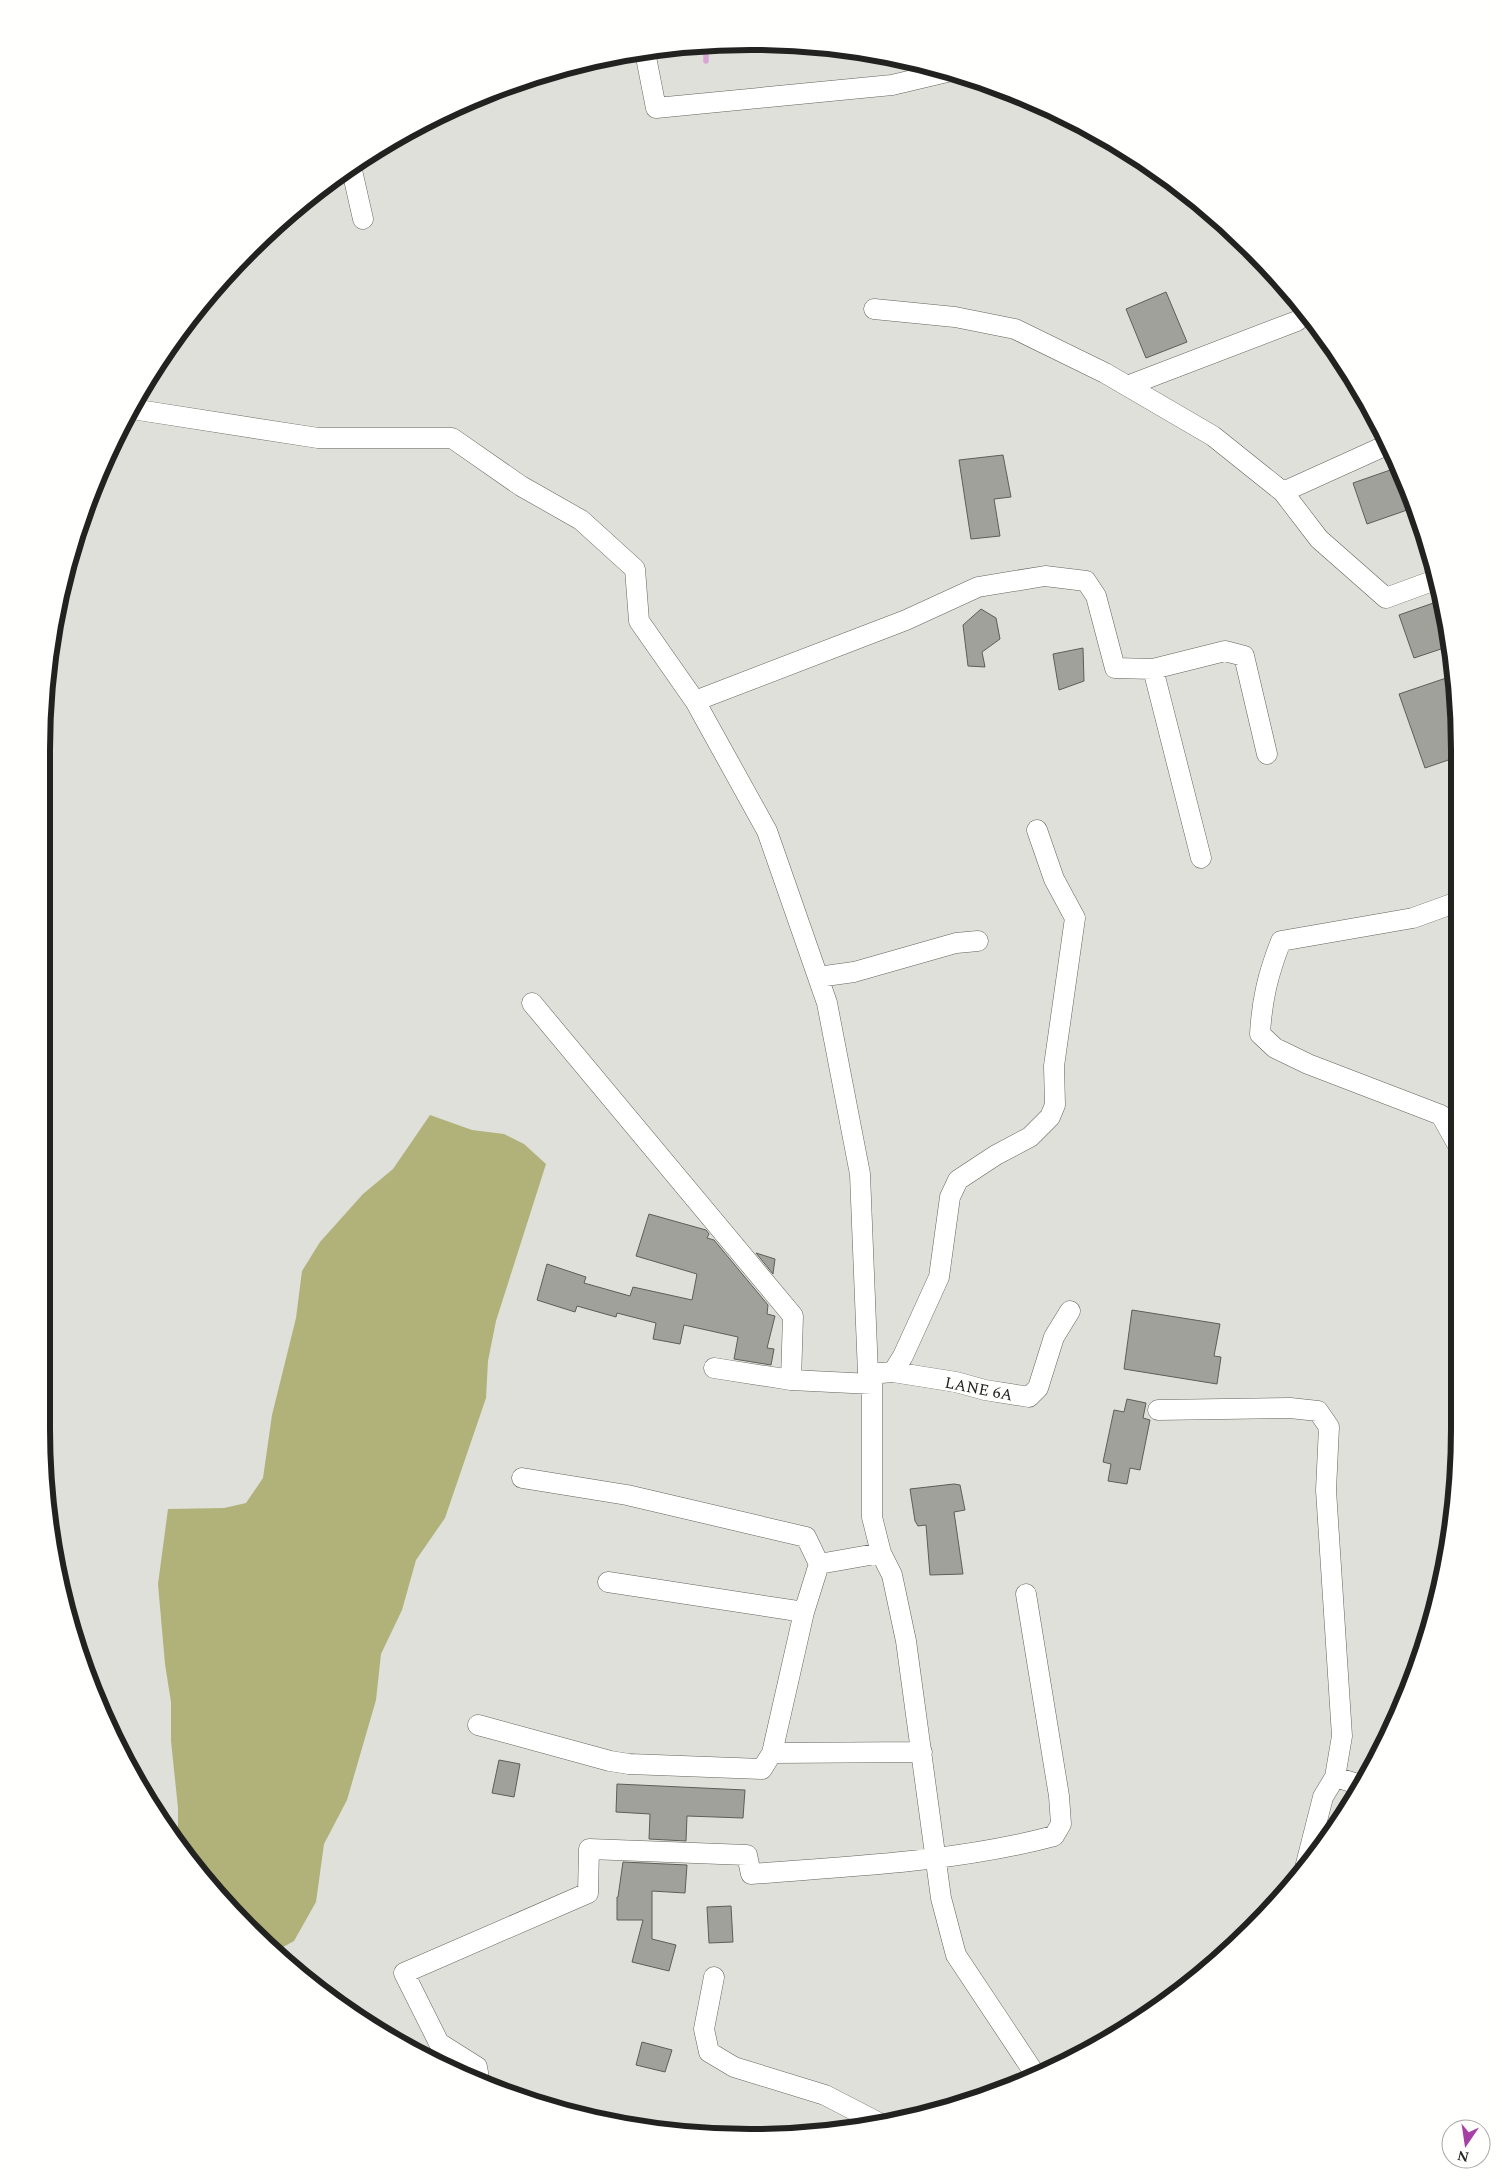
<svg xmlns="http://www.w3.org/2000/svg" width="1501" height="2179" viewBox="0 0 1501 2179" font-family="Spectral,serif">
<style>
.green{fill:#b0b279}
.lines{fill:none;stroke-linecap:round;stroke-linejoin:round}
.stream{stroke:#d8a5d4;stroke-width:5.5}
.building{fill:#a0a19a;stroke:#5d5e58}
.minor-casing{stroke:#63635d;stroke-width:21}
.minor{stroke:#fff;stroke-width:20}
.labels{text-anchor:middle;stroke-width:5;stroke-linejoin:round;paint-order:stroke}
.street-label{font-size:16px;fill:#222320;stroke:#fffffe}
.rim{fill:none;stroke:#222320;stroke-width:6}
</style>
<rect width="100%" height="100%" fill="#dfe0d9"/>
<path class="green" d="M 430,1115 L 472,1130 L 504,1134 L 524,1144 L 546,1164 L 496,1321 L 488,1361 L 486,1398 L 445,1518 L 416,1560 L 402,1610 L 381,1654 L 376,1700 L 347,1800 L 324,1844 L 316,1902 L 294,1941 L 274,1952 L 178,1842 L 178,1808 L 171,1741 L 171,1702 L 165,1664 L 158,1584 L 168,1509 L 224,1508 L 246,1503 L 263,1478 L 272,1415 L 296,1318 L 302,1271 L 320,1242 L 363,1194 L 393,1169 Z"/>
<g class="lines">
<path class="stream" d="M 706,61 L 706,46"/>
</g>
<path class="building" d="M 1166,292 L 1187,342 L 1146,358 L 1126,309 Z
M 1003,455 L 1011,497 L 994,499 L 1000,536 L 971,539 L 959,460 Z
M 1396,468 L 1410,509 L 1367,524 L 1353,483 Z
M 1439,601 L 1447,625 L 1450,646 L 1414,658 L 1399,615 Z
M 981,609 L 996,618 L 1000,639 L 982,652 L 985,667 L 968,666 L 963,625 Z
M 1083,648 L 1084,681 L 1059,690 L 1053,654 Z
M 1452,676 L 1460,756 L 1425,768 L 1399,694 Z
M 649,1214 L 706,1230 L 709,1234 L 707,1238 L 714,1240 L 768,1305 L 767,1314 L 775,1316 L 767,1348 L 774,1349 L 771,1365 L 734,1359 L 738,1337 L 684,1325 L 680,1344 L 653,1339 L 656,1323 L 617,1313 L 616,1317 L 577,1306 L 575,1312 L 537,1300 L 547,1264 L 586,1277 L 584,1283 L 630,1296 L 633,1287 L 692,1300 L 697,1274 L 636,1256 Z
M 756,1253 L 775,1259 L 773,1274 Z
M 1132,1310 L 1220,1324 L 1214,1356 L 1221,1357 L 1217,1384 L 1124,1369 Z
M 1127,1399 L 1146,1403 L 1143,1418 L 1150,1420 L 1140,1470 L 1130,1468 L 1127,1484 L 1108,1481 L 1111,1464 L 1103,1462 L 1114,1410 L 1124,1412 Z
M 954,1484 L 960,1485 L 965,1510 L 954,1512 L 963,1574 L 930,1575 L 926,1525 L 918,1526 L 915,1521 L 910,1489 Z
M 499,1760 L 520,1764 L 514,1797 L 492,1793 Z
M 617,1784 L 745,1790 L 743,1818 L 687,1816 L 686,1841 L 649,1839 L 650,1814 L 616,1812 Z
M 623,1862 L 687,1865 L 685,1893 L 652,1891 L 652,1939 L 676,1945 L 669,1971 L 632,1962 L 643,1920 L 617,1920 L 617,1897 L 618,1897 Z
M 731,1906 L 733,1942 L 709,1943 L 707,1907 Z
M 642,2042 L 672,2050 L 665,2072 L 636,2065 Z"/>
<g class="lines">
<g class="minor-casing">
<path id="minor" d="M 645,52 L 656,108 L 892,85 L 947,72
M 351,166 L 363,219
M 874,309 L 955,317 L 1015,329 L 1105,373 L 1213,436 L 1283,492 L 1319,539 L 1386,598 L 1435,580
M 1127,386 L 1297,321
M 132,409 L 318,438 L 452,438 L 521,486 L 581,520 L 635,569 L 639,621 L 695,701 L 767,831 L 827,1003 L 860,1174 L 868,1374 L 872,1384 L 872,1517 L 881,1553 L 892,1575 L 906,1641 L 941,1898 L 956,1955 L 1035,2074
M 1283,492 L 1389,444
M 1153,669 L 1201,858
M 695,701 L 906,620 L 978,587 L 1045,576 L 1086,581 L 1096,596 L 1115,668 L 1153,669 L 1225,651 L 1244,656 L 1267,754
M 1460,901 L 1413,918 L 1281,941 C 1268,974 1262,999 1260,1034 L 1275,1048 L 1308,1064 L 1441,1115 L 1460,1149
M 818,977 L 854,972 L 956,943 L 978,941
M 532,1003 L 793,1316 L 791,1380
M 714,1368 L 791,1380 L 872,1384
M 893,1372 L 956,1382 L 985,1390 L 1029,1397 L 1038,1388 L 1054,1337 L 1070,1311
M 868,1374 L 893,1372 L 903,1356 L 939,1277 L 950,1197 L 958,1180 L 996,1155 L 1030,1137 L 1050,1117 L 1055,1105 L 1054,1066 L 1075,918 L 1054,879 L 1037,830
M 1158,1410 L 1290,1408 L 1318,1411 L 1329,1427 L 1326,1490 L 1342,1736 L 1335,1777 L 1323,1797 L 1306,1864
M 522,1478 L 627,1495 L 806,1537 L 819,1564
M 608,1582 L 804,1612 L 819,1564 L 881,1553
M 478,1725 L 610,1761 L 629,1764 L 762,1769 L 772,1753 L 922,1752
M 772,1753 L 804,1612
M 1335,1777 L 1361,1785
M 714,1977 L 704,2029 L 709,2052 L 734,2067 L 825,2095 L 883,2125
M 480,2084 L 477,2067 L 439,2043 L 404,1973 L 588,1893 L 589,1849 L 747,1855 L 751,1874 C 853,1866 956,1862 1054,1836 L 1061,1824 L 1059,1796 L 1026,1594"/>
</g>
<use href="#minor" class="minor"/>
</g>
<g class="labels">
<g class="street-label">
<text transform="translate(979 1388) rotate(11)" y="6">LANE 6A</text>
</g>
</g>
<path d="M0 0H1501V2179H0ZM750 50H751A700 700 0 0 1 1451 750V1429A700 700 0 0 1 751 2129H750A700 700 0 0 1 50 1429V750A700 700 0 0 1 750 50Z" fill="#fffffe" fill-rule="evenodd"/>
<path class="rim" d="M750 50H751A700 700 0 0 1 1451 750V1429A700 700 0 0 1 751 2129H750A700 700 0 0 1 50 1429V750A700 700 0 0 1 750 50Z"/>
<g transform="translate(1466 2144) rotate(193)"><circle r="24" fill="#fffffe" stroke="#a7a7a5"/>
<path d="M0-4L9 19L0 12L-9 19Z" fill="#a640a4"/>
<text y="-8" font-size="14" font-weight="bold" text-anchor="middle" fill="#222320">N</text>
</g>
</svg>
